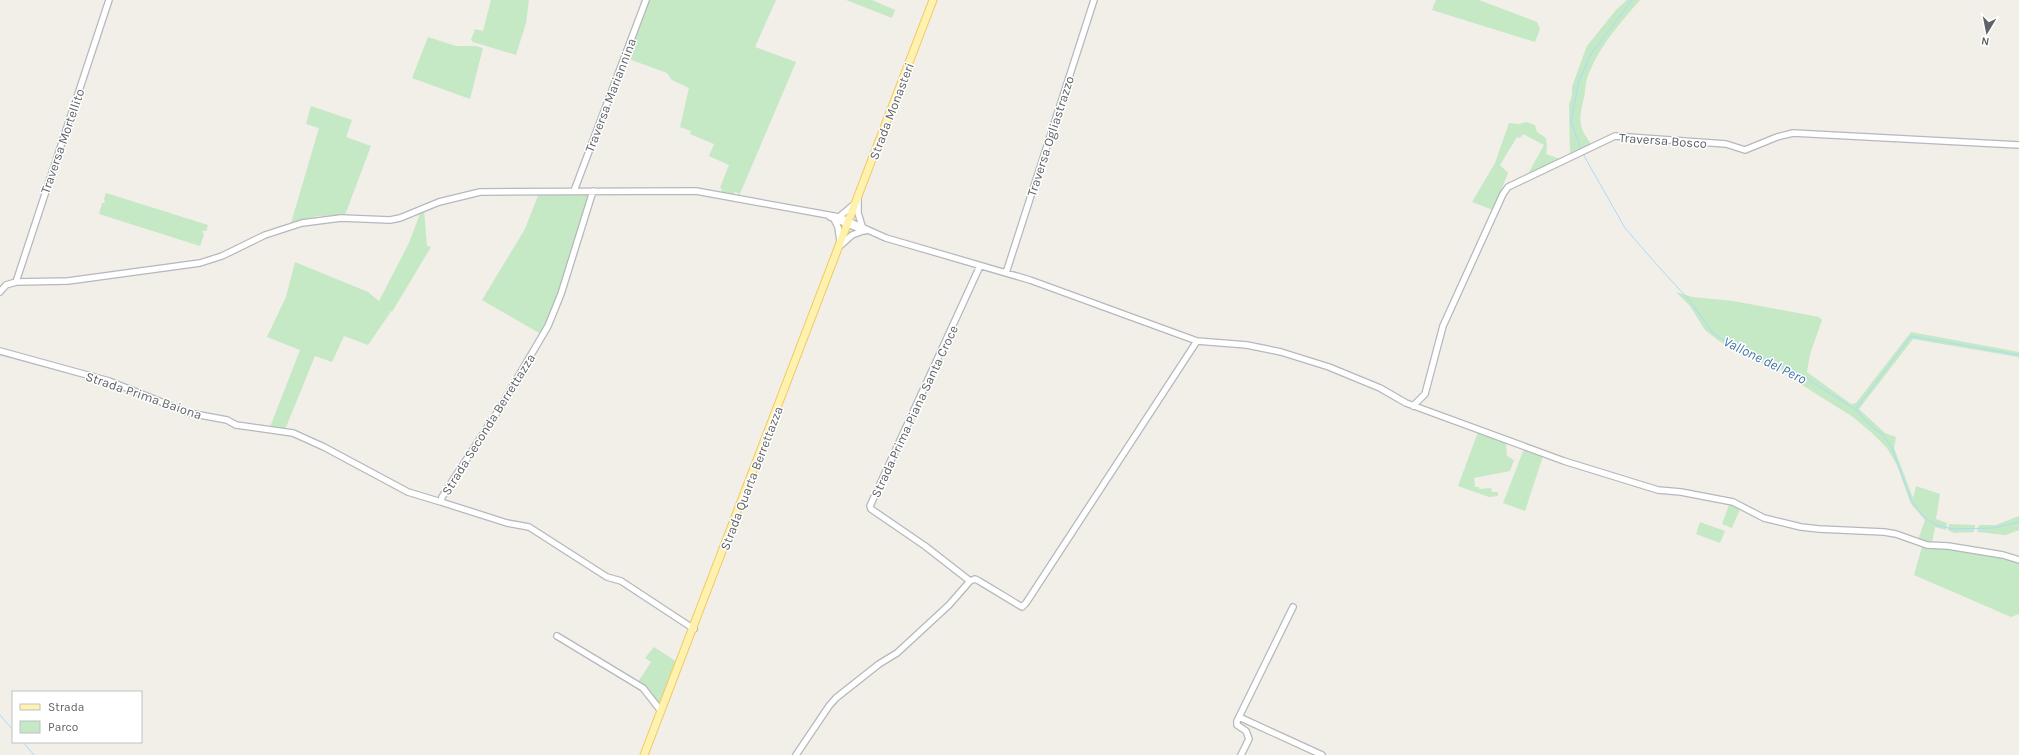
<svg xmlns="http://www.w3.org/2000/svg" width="2019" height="755" viewBox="0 0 2019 755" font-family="Karla,sans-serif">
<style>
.green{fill:#c5e8c5}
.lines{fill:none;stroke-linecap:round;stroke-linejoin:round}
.stream{stroke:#aadaff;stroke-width:1}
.minor-casing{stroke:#b5b8bc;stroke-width:8}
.major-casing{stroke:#f2c960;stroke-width:9}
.minor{stroke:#fff;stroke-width:5.5}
.major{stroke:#fff2af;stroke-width:7}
.labels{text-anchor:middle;stroke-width:3;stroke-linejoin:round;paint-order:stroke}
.street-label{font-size:13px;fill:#5f6368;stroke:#fff}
.water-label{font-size:14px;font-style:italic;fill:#4174aa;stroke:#fff}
</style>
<rect width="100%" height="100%" fill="#f1efe8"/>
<path class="green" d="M 491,0 L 529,0 L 526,23 L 516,55 L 473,42 L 471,40 L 475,29 L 483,31 Z
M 648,0 L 776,0 L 755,47 L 796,62 L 739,196 L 738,193 L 735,192 L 733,195 L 721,193 L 722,189 L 720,188 L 729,165 L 709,156 L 714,144 L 690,134 L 691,131 L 680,127 L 689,88 L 672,80 L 667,73 L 626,58 Z
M 846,0 L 872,0 L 895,10 L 892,18 Z
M 1436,0 L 1479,0 L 1537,22 L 1540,29 L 1535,42 L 1432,10 Z
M 1627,0 L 1640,0 C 1621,22 1600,45 1589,73 C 1585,80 1586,89 1584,97 C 1579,119 1577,126 1592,145 L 1570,154 L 1569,105 L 1572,95 L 1572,87 L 1579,67 L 1587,46 L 1616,10 Z
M 428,37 L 456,46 L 475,46 L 483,48 L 470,99 L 412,78 Z
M 311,106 L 352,120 L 346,137 L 371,146 L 345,215 L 318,216 L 291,223 L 319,128 L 306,124 Z
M 1526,122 L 1535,125 L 1537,132 L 1546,138 L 1547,147 L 1546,154 L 1560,159 L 1528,174 L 1544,145 L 1523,134 L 1520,138 L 1517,137 L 1500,165 L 1508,173 L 1493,210 L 1472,202 L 1495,163 L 1509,123 L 1519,124 Z
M 106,193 L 208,225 L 206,231 L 202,231 L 204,235 L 200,246 L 99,214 L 102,203 L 105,203 L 104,199 Z
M 539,193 L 587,193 L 589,195 C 575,241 564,292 541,334 L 482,300 L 525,229 Z
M 424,210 L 427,246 L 431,247 L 392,312 L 389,311 L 390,313 L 368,345 L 344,336 L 332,362 L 315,356 L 286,427 L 281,430 L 270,427 L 300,350 L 267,337 L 286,297 L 295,262 L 368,292 L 379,301 L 409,243 L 421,211 Z
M 1676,292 L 1692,297 L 1733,301 L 1819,317 L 1822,320 L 1810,354 L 1807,372 L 1851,404 L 1856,403 L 1911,332 L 2019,352 L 2019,359 L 2018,357 L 1913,339 L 1859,409 L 1885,433 L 1896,437 L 1894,448 L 1913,498 L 1916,486 L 1940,494 L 1936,519 L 1947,523 L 1946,530 L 1935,527 L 1932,543 L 1919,540 L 1919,537 L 1925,520 L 1911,504 L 1897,465 L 1887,448 L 1872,433 L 1853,417 L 1802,385 L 1786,372 L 1778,368 L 1757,361 L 1719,341 L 1705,330 L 1690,306 Z
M 1478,432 L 1506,442 L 1507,456 L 1514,460 L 1510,471 L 1474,478 L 1475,487 L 1479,487 L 1479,489 L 1491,488 L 1492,492 L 1498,492 L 1498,496 L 1489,497 L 1458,486 Z
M 1524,449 L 1543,456 L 1525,511 L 1503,503 Z
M 1729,505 L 1740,509 L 1732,528 L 1722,524 Z
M 2019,516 L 2019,530 L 2006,535 L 1977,532 L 1979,525 L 1996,525 Z
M 1700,522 L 1725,531 L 1720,543 L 1696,534 Z
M 1949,524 L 1975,525 L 1974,532 L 1954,533 L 1948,530 Z
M 1922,547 L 1948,548 L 2002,557 L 2019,563 L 2019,614 L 2011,617 L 1914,575 Z
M 654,647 L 677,662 L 660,705 L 657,704 L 649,690 L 638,682 L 651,662 L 645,658 Z"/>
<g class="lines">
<path class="stream" d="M 1581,149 L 1571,121 L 1579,81 L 1591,54 L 1632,0
M 1583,154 L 1625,228 L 1658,266 L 1690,301 L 1713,333 L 1726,342 L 1796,372 L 1855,409 L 1872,427 L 1883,435 L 1892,448 L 1911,500 L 1923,516 L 1936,525 L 1953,529 L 1994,528 L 2019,522
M 1856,409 L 1911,336 L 2019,355
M 0,715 L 13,730
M 23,742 L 34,755"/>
<g class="minor-casing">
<path id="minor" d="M 574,191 L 646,0
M 593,191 L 561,294 L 548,326 L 498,411 L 442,497 L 441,502 L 507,523 L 529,527 L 607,577 L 621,581 L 694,629
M 858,199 L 858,213 L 862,226
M 830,217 L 865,231
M 839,217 L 852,206
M 834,219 L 838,227 L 840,241
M 841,245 L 852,235 L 863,231
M 1006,273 L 1094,0
M 16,282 L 109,0
M 0,292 L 6,285 L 16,282 L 68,281 L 200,263 L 222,256 L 265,235 L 302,223 L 341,218 L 390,220 L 400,218 L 439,202 L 480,192 L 696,191 L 839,217 L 886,238 L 1030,280 L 1197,341 L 1247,345 L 1281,352 L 1329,367 L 1380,388 L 1406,403 L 1564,461 L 1658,490 L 1681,492 L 1733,502 L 1764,518 L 1801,527 L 1819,529 L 1884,532 L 1896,534 L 1927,545 L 1948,546 L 2003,555 L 2019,560
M 0,351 L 109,381 L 189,413 L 227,420 L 236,425 L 293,433 L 324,447 L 408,492 L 441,502
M 1413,406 L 1425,394 L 1443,326 L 1503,194 L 1508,187 L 1615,136 L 1726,144 L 1745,150 L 1777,137 L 1793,133 L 2019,145
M 970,581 L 925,546 L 871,509 L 870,506 L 980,266
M 557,636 L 643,688 L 661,711
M 1239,717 L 1322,755
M 796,755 L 829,706 L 836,698 L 879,664 L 897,653 L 949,605 L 970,581 L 975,579 L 979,581 L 1022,607 L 1026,603 L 1197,341
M 1241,755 L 1249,739 L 1246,731 L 1237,725 L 1237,721 L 1293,607"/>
</g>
<g class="major-casing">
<path id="major" d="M 644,755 L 933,0"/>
</g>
<use href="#minor" class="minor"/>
<use href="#major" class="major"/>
</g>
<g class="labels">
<g class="street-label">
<text transform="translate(610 95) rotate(-69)" y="5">Traversa Mariannina</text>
<text transform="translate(891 111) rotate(-69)" y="5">Strada Monasteri</text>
<text transform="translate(1050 136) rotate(-72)" y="5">Traversa Ogliastrazzo</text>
<text transform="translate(1663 140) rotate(4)" y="5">Traversa Bosco</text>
<text transform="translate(62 141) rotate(-71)" y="5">Traversa Mortellito</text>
<text transform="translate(144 395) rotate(19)" y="5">Strada Prima Baiona</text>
<text transform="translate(914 411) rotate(-65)" y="5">Strada Prima Piana Santa Croce</text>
<text transform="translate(488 424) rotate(-58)" y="5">Strada Seconda Berrettazza</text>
<text transform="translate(751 478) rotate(-69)" y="5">Strada Quarta Berrettazza</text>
</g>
<g class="water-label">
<text transform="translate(1765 360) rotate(26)" y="5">Vallone del Pero</text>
</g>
</g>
<rect x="12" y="691" width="130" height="52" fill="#ffffff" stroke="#bfc1c3"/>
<rect x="20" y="704" width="20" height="6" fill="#fff2af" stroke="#bfc1c3"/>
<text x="48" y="711" font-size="12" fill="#5f6368">Strada</text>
<rect x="20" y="721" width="20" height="12" fill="#c5e8c5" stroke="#bfc1c3"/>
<text x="48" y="731" font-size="12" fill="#5f6368">Parco</text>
<g transform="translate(1987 32) rotate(190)" stroke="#ffffff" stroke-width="3" paint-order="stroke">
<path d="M0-3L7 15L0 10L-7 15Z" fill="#5f6368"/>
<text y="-6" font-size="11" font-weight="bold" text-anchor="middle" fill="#5f6368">N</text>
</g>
</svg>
